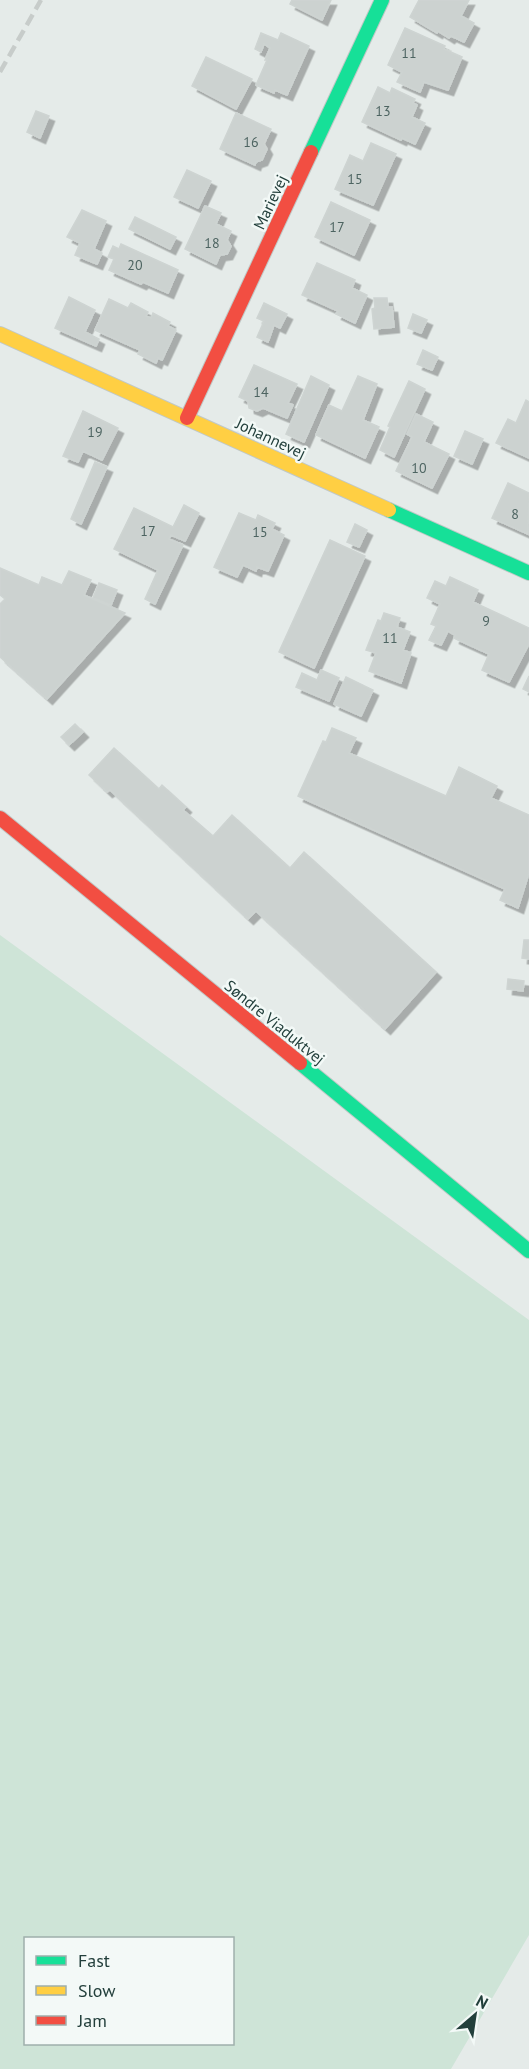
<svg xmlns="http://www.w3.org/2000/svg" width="529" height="2069" viewBox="0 0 529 2069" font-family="'PT Sans',sans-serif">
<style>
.green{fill:#cee4d7;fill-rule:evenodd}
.building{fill:#ccd2d0;stroke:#ced4d2;stroke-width:1.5;filter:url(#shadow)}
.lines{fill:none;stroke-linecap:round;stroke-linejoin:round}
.fast-casing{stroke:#c0c8c6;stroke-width:16}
.slow-casing{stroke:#c0c8c6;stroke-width:16}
.jam-casing{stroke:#c0c8c6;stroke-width:16}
.fast{stroke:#16e098;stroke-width:14}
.slow{stroke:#ffcf43;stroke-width:14}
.jam{stroke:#f24e42;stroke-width:14}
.rail{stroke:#c7ccca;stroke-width:4.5;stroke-dasharray:12 6;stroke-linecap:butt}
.labels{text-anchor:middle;stroke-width:5;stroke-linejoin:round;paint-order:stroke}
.number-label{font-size:14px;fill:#4d6461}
.street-label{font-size:16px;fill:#223f3b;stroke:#f3f9f7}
</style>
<defs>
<filter id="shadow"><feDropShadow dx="5.5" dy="5.5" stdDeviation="0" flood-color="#0004"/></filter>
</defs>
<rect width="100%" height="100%" fill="#e5ebe9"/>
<path class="green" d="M 0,935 L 529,1320 L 529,1935 L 451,2069 L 0,2069 ZM 232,1938 L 232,2044 L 26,2044 L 26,1938 Z"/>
<path class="building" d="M 292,0 L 331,0 L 322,20 L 290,4 Z
M 419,0 L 469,0 L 461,16 L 474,23 L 464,42 L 451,36 L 449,38 L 438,31 L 437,33 L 410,17 Z
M 405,28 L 445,46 L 444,49 L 462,57 L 448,90 L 424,82 L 420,92 L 397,82 L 402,72 L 388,65 Z
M 261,33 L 278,40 L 281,33 L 309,46 L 287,95 L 275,90 L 274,93 L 256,85 L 267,60 L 265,60 L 270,48 L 264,44 L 261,52 L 255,49 Z
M 206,57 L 252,79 L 236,109 L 192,86 Z
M 378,87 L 390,93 L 392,88 L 415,99 L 413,103 L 417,105 L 412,117 L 425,123 L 415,144 L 402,138 L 401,140 L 362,122 Z
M 36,111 L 49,116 L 40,138 L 27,132 Z
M 236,113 L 271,129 L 264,144 L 267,149 L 262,160 L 256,162 L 255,165 L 220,149 Z
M 371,143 L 396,154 L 373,205 L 335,189 L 350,155 L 363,161 Z
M 187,170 L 211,181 L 198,208 L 174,197 Z
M 331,202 L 370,220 L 354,255 L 315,237 Z
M 205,206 L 221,213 L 216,224 L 231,231 L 227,240 L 231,246 L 227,254 L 220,255 L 216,264 L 185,249 Z
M 82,210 L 106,221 L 94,249 L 102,253 L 97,264 L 75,255 L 80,243 L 67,237 Z
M 135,217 L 176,237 L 170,249 L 129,229 Z
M 121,244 L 178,270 L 168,293 L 143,282 L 141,284 L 109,270 L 114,259 L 108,257 L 113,246 L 119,249 Z
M 317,263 L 355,280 L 352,288 L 367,295 L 355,323 L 336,314 L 338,311 L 302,295 Z
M 69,297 L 95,310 L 85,332 L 99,339 L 96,346 L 55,328 Z
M 374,298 L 387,298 L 388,307 L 392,307 L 394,327 L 374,329 L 372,309 L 375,308 Z
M 109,299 L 128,308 L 131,303 L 148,312 L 146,316 L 151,318 L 153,313 L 170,322 L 168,326 L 176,330 L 162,360 L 158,358 L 156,363 L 138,354 L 140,350 L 95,330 Z
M 264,303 L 287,314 L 280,328 L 274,325 L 268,342 L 257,337 L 264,321 L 257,318 Z
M 413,314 L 427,320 L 421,333 L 408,328 Z
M 423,350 L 438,357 L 432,370 L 417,364 Z
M 254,365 L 297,384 L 288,403 L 293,405 L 287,418 L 263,408 L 257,411 L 249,408 L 248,401 L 239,397 Z
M 311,376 L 329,385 L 304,442 L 286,434 Z
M 358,376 L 377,384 L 363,420 L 379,427 L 365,458 L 316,435 L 329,405 L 342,411 Z
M 409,381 L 425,389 L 394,457 L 380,450 L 390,427 L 388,426 Z
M 526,400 L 529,402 L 529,458 L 496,443 L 508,419 L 516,423 Z
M 83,411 L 118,428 L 102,460 L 83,451 L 78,462 L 63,456 Z
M 416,414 L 433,422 L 424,442 L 449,454 L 432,488 L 396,471 L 412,437 L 407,434 Z
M 465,431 L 483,439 L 472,464 L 454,456 Z
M 95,462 L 107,467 L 81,524 L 71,519 Z
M 508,483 L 529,493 L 528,534 L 492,518 Z
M 184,505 L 199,513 L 185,541 L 171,535 L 169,539 L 183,545 L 155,604 L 145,599 L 158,570 L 114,549 L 134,508 L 173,527 Z
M 239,513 L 256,520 L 258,515 L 275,523 L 272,529 L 284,535 L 268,571 L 257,567 L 256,571 L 243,565 L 237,577 L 214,567 Z
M 355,524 L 367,530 L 359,547 L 347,542 Z
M 330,540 L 365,556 L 314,668 L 279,652 Z
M 0,568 L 39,585 L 42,577 L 62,585 L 69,571 L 91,580 L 84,595 L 125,613 L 47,699 L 0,657 L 0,604 L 5,599 L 0,595 Z
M 450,577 L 478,590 L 473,602 L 529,628 L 529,644 L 509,682 L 482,670 L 489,654 L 454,638 L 455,635 L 448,631 L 441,645 L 429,640 L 436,626 L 431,624 L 440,604 L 427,598 L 435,581 L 446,586 Z
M 99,583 L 117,590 L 111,605 L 93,598 Z
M 384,613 L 400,618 L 397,627 L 410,632 L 403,650 L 411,653 L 401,683 L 369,671 L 376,653 L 366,650 L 378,620 L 381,621 Z
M 321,670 L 339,678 L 329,701 L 296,687 L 302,673 L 317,680 Z
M 529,676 L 529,692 L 523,689 Z
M 346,677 L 373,690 L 361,716 L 334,704 Z
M 75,724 L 83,732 L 69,745 L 61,737 Z
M 332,728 L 356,738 L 349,753 L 446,796 L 459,767 L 497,786 L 491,798 L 529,815 L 529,873 L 518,908 L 500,900 L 505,889 L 298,796 L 323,741 L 326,742 Z
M 114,748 L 159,789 L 162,785 L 186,807 L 183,810 L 213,836 L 232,815 L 290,868 L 304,852 L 436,972 L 385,1029 L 256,911 L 248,919 L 110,790 L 107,792 L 89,775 Z
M 524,940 L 529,940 L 529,959 L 522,958 Z
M 508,979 L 524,981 L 523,991 L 507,989 Z"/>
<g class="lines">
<g class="fast-casing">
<path id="fast" d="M 311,152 L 382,0
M 389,510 L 529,573
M 300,1063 L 529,1251"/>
</g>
<g class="slow-casing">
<path id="slow" d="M 0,334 L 389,510"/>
</g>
<g class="jam-casing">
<path id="jam" d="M 187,418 L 311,152
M 0,818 L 300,1063"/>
</g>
<use href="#fast" class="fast"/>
<use href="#slow" class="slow"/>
<use href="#jam" class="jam"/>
<path class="rail" d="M 0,72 L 41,0"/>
</g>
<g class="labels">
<g class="number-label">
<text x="409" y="58">11</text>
<text x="383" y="116">13</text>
<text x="251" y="147">16</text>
<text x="355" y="184">15</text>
<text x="337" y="232">17</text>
<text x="212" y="248">18</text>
<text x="135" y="270">20</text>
<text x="261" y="397">14</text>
<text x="95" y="437">19</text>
<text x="419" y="473">10</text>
<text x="515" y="519">8</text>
<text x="148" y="536">17</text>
<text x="260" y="537">15</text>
<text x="486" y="626">9</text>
<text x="390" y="643">11</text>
</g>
<g class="street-label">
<text transform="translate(270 202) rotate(-65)" y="6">Marievej</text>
<text transform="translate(271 438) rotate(25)" y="6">Johannevej</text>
<text transform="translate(275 1022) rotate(39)" y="6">Søndre Viaduktvej</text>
</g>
</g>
<rect x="24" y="1937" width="210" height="108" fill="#f3f9f7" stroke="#9fafac" stroke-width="1.5"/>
<rect x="36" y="1956" width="30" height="9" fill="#16e098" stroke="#9fafac" stroke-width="1.5"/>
<text x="78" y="1967" font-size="18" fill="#223f3b">Fast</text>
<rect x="36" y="1986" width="30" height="9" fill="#ffcf43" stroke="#9fafac" stroke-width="1.5"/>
<text x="78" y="1997" font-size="18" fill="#223f3b">Slow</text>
<rect x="36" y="2016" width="30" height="9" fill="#f24e42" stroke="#9fafac" stroke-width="1.5"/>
<text x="78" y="2027" font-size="18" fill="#223f3b">Jam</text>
<g transform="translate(475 2015) rotate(29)" stroke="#f3f9f7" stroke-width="4.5" paint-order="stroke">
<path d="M0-4.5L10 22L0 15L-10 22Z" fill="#223f3b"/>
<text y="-9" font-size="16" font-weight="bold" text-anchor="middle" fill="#223f3b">N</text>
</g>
</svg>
